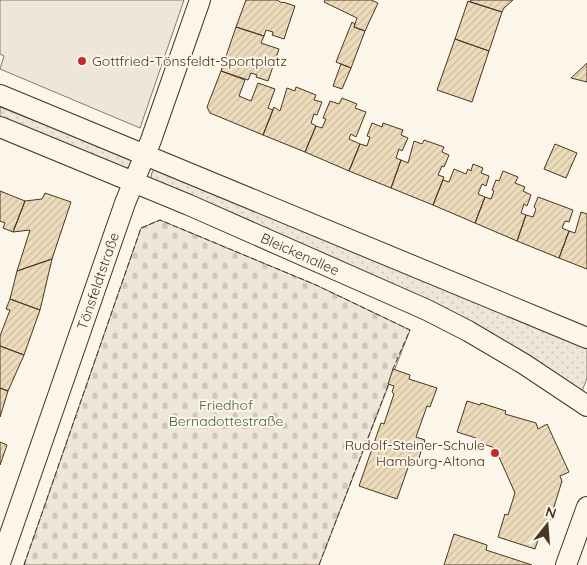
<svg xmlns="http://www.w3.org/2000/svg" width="587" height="565" viewBox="0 0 587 565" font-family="Quicksand,sans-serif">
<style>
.grass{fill:url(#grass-dots);stroke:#887966}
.cemetery{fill:url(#cemetery-stones);stroke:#887966}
.garden{fill:#ede6d9;stroke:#887966}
.building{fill:url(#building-hatch);stroke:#4a3520}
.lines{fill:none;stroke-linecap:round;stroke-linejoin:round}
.minor-casing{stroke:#4a3520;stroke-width:22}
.minor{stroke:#fbf6e9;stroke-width:20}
.fence{stroke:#4a3520;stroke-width:1;stroke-dasharray:6 2.5;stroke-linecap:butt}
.poi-dot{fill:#c62828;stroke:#fbf6e9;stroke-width:2}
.labels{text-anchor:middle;stroke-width:4;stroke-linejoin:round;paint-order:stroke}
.poi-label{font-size:14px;fill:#4a3520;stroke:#fbf6e9;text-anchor:start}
.street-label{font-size:14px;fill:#4a3520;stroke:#fbf6e9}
.park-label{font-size:14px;fill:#436837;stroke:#fbf6e9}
</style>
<defs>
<pattern id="grass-dots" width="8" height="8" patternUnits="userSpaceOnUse" patternTransform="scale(1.25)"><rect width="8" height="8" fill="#ede6d9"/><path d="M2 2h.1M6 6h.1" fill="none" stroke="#cdc6ba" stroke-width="1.8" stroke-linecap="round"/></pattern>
<pattern id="cemetery-stones" width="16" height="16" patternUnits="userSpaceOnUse" patternTransform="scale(1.25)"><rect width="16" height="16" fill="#ede6d9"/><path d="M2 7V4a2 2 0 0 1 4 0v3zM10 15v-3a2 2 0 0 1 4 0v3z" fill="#cdc6ba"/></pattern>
<pattern id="building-hatch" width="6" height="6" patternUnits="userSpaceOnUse" patternTransform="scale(1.25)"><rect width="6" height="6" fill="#ecdcbc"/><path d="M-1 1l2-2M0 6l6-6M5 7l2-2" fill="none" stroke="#ccbda1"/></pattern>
</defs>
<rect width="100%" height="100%" fill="#fbf6e9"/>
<path class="grass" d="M 0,107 L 61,131 L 77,133 L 134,157 L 130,167 L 120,170 L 0,118 Z
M 158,166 L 587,344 L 587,378 L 581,394 L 150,182 L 152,172 Z"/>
<path class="cemetery" d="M 160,220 L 316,285 L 410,330 L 319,565 L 24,565 L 141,228 Z"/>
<path class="garden" d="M 0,0 L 184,0 L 140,128 L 0,69 L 4,56 L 0,54 Z"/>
<path class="building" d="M 246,0 L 277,0 L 282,3 L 283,2 L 295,6 L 284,39 L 272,35 L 273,32 L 266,30 L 264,36 L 236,27 Z
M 325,0 L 371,0 L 378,3 L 365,31 L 354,27 L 357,18 L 324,2 Z
M 471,0 L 513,0 L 504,8 L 502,12 L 470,2 Z
M 468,1 L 502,12 L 489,51 L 455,39 Z
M 352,22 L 355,24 L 354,27 L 365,31 L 351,68 L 336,62 Z
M 236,27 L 264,36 L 261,43 L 279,49 L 268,81 L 256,77 L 257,75 L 251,73 L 248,80 L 221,71 Z
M 455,39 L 489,51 L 472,102 L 437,90 Z
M 587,63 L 587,82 L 571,78 L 584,66 Z
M 341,64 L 351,68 L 342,89 L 333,86 Z
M 221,71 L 245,80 L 239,96 L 251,101 L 258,83 L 275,89 L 268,108 L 273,110 L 263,135 L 210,113 L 207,107 Z
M 296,87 L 316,95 L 314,100 L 322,102 L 317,115 L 314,114 L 311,123 L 316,126 L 305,152 L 263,135 L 274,107 L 280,111 L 287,88 L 295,91 Z
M 342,98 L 357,104 L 355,108 L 366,112 L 356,137 L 351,134 L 349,139 L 360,144 L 349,171 L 305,152 L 316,126 L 322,128 L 326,119 L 323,118 L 330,101 L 339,104 Z
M 372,123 L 382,127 L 383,123 L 403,130 L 401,135 L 408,138 L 402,151 L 399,149 L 396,158 L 401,160 L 391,188 L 349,171 L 360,144 L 367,146 L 370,137 L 367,136 Z
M 424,140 L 444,147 L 442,152 L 449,155 L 444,167 L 442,166 L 438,175 L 444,177 L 433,205 L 391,188 L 401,160 L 408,163 L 414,141 L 422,144 Z
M 555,144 L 577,153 L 566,178 L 544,169 Z
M 473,164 L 483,168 L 481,173 L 489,176 L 486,186 L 482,184 L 478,194 L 485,197 L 475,223 L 433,205 L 443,180 L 449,182 L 454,169 L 466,174 L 468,169 L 471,171 Z
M 503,171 L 518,177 L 515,183 L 525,187 L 523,191 L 531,195 L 527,206 L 524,204 L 521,213 L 526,215 L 517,241 L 475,223 L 485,197 L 491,199 L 494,191 L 492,190 L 496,180 L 499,181 Z
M 0,191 L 25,201 L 13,232 L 3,228 L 5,223 L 0,221 Z
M 45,193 L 71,202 L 52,259 L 17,271 L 30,230 L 13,232 L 25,201 L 42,199 Z
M 538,197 L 573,210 L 569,222 L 565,221 L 562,228 L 569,231 L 559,258 L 517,241 L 526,215 L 533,217 L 536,209 L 534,207 Z
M 581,212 L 587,214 L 587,269 L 559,258 L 569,231 L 575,233 Z
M 52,259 L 40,310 L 10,299 L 17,271 Z
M 10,299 L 40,310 L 24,355 L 0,346 L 0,336 L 10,310 L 6,309 Z
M 0,346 L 24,355 L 8,391 L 0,388 Z
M 393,369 L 410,375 L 409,379 L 437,388 L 430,407 L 427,406 L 416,437 L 425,440 L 417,464 L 410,462 L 397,499 L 359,486 L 381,423 L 384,424 L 394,394 L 392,392 L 394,386 L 388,384 Z
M 0,388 L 8,391 L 0,417 Z
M 467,401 L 480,405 L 481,403 L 506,411 L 505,414 L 536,423 L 538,429 L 547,424 L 569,472 L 560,476 L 562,481 L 545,536 L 540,534 L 535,549 L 498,537 L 505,514 L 508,515 L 515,493 L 495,448 L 475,441 L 476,438 L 457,432 Z
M 0,442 L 7,445 L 0,465 Z
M 454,534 L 487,545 L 486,550 L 532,565 L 444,565 Z"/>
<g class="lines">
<g class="minor-casing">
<path id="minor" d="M 0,95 L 587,338
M 0,127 L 189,205 L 427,310 L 468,331 L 524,364 L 587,406
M 0,563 L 125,203 L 151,140 L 200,0
M 566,565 L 587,507"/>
</g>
<use href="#minor" class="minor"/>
<path class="fence" d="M 24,565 L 141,228 L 160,220 L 316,285 L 410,330 L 392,371
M 319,565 L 389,383"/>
</g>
<g class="poi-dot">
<circle cx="82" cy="61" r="5"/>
<circle cx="495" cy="453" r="5"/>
</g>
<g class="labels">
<g class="poi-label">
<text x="92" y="66">Gottfried-Tönsfeldt-Sportplatz</text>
<text x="485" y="450" text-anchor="end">Rudolf-Steiner-Schule<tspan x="485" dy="16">Hamburg-Altona</tspan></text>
</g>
<g class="street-label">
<text transform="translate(300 254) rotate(24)" y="5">Bleickenallee</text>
<text transform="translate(98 281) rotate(-71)" y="5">Tönsfeldtstraße</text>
</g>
<g class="park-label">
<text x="226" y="410">Friedhof<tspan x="226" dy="16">Bernadottestraße</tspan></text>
</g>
</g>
<g transform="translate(547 525) rotate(17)" stroke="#fbf6e9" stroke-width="4" paint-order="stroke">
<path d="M0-4L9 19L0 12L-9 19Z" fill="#4a3520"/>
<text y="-8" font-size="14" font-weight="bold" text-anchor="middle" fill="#4a3520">N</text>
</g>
</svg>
